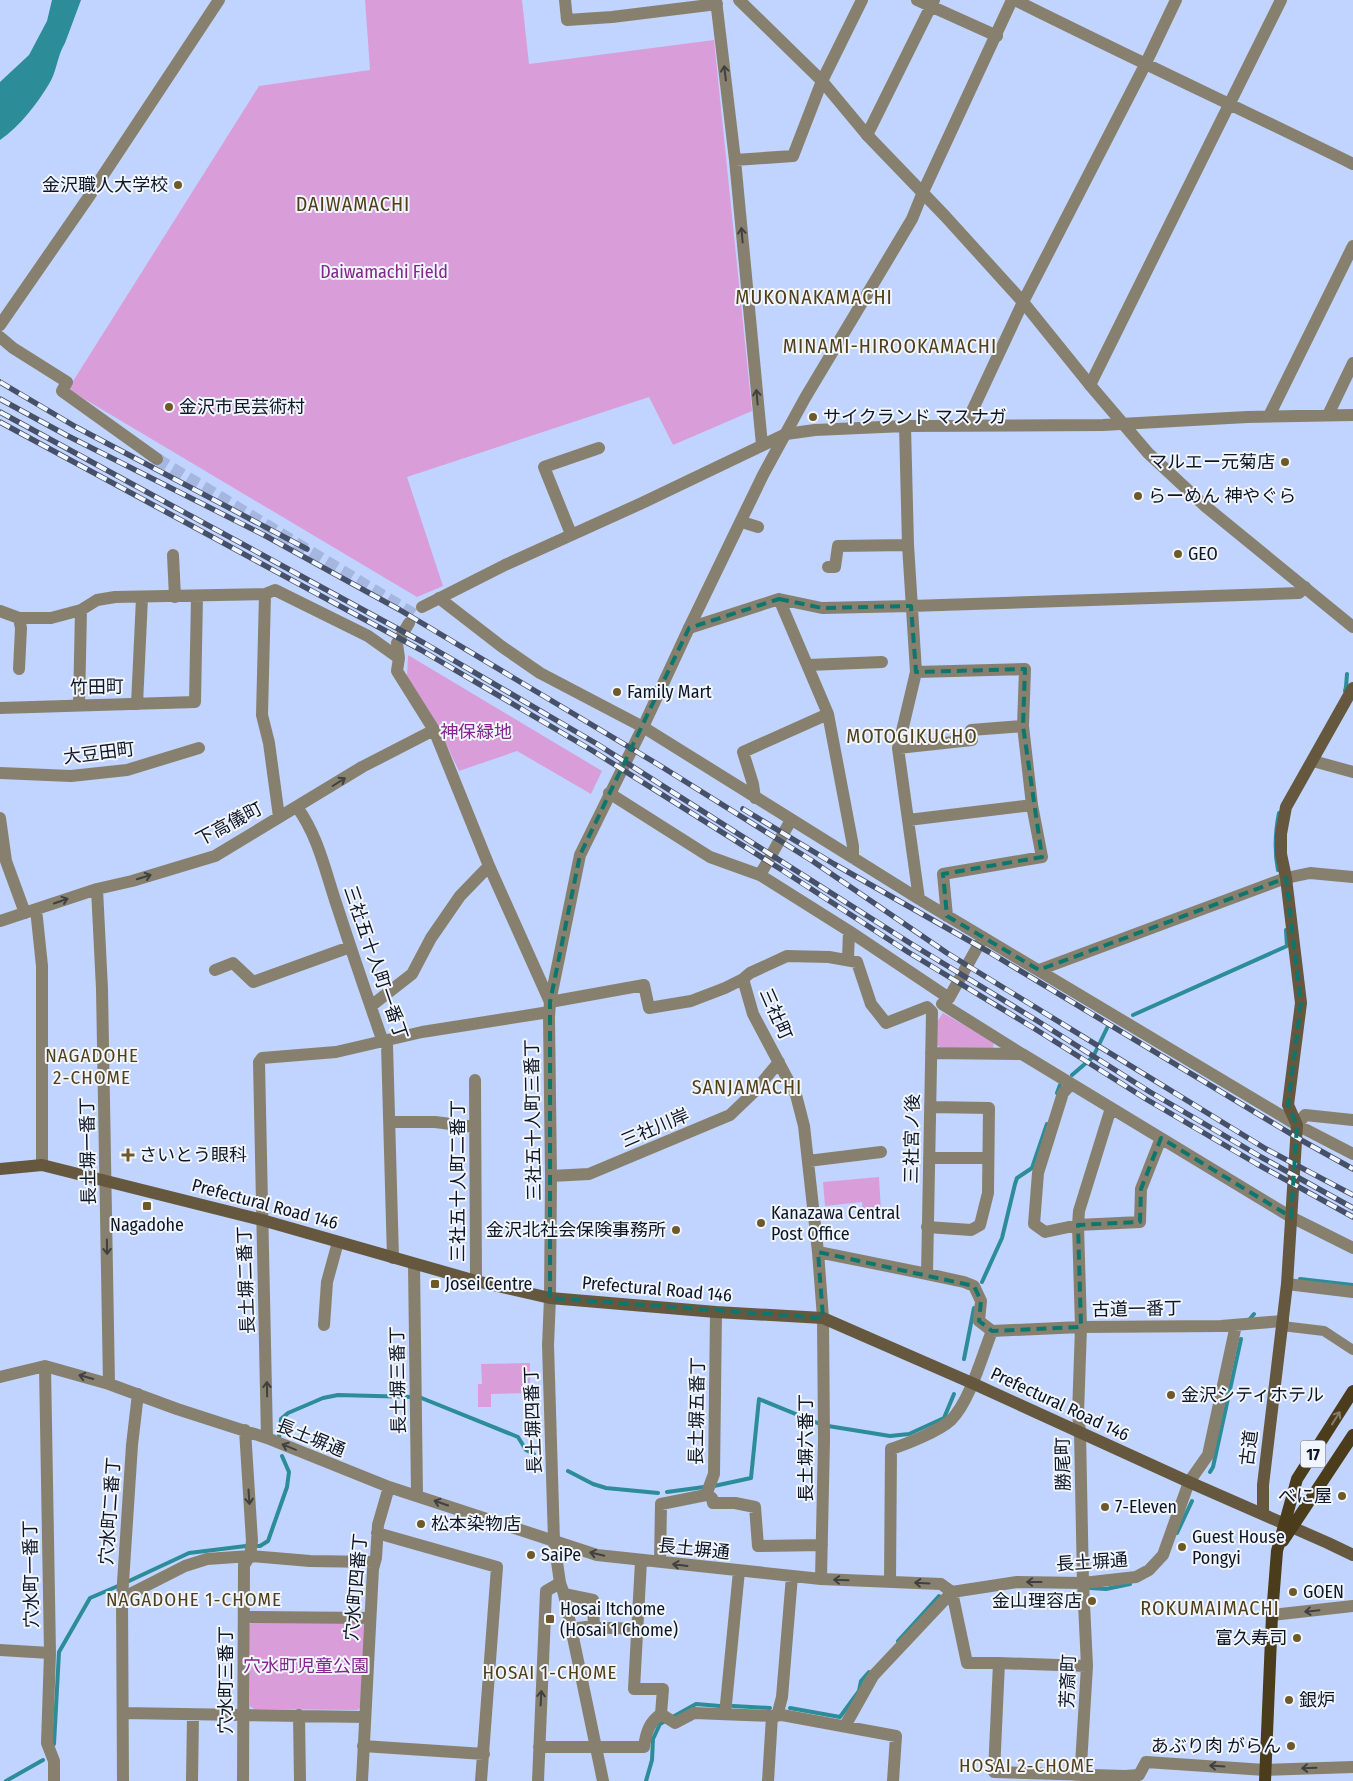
<svg xmlns="http://www.w3.org/2000/svg" width="1353" height="1781" viewBox="0 0 1353 1781" font-family="'Fira Sans Condensed','Noto Sans JP',sans-serif">
<style>
.green{fill:#d99eda}
.water{fill:#2c8c97}
.lines{fill:none;stroke-linecap:round;stroke-linejoin:round}
.stream{stroke:#2c8c97;stroke-width:4}
.minor-tunnel{stroke:#a5b7de;stroke-width:12;stroke-dasharray:12 6;stroke-linecap:butt}
.pedestrian{stroke:#88806e;stroke-width:10}
.minor{stroke:#88806e;stroke-width:12}
.tertiary{stroke:#88806e;stroke-width:12}
.secondary{stroke:#65583e;stroke-width:12}
.primary{stroke:#4b3c1b;stroke-width:12}
.rail-casing{stroke:#465169;stroke-width:5.5}
.rail{stroke:#f1f5fe;stroke-width:4;stroke-dasharray:11;stroke-linecap:butt}
.oneway{stroke:#3f4041}
.oneway2{stroke:#857d6a}
.marked{fill:none;stroke:#0f766e;stroke-width:4;stroke-dasharray:10 6;stroke-linejoin:round}
.poi-dot{fill:#6e5928;stroke:#f1f5fe;stroke-width:2}
.labels{text-anchor:middle;stroke-width:4;stroke-linejoin:round;paint-order:stroke}
.shield{fill:#f1f5fe;stroke:#525865;stroke-width:1}
.shield-label{font-size:16px;font-weight:bold;fill:#0e1523}
.poi-label{font-size:18px;fill:#0e1523;stroke:#f1f5fe;text-anchor:start}
.park-label{font-size:18px;fill:#86258b;stroke:#f1f5fe}
.street-label{font-size:18px;fill:#0e1523;stroke:#f1f5fe}
.neighbourhood-label{font-size:19px;letter-spacing:1px;fill:#503f18;stroke:#f1f5fe}
.quarter-label{font-size:20px;letter-spacing:1px;fill:#503f18;stroke:#f1f5fe}
</style>
<rect width="100%" height="100%" fill="#c0d4ff"/>
<path class="green" d="M 365,0 L 522,0 L 529,64 L 714,40 L 752,411 L 673,445 L 649,397 L 407,477 L 443,586 L 417,597 L 71,391 L 70,386 L 259,86 L 370,70 Z
M 408,655 L 602,771 L 591,794 L 517,751 L 459,771 L 438,727 L 407,677 Z
M 943,1013 L 994,1042 L 993,1048 L 940,1047 L 935,1044 L 934,1026 Z
M 879,1177 L 881,1212 L 863,1212 L 862,1202 L 825,1206 L 823,1182 Z
M 530,1363 L 530,1393 L 491,1394 L 491,1407 L 478,1407 L 478,1384 L 482,1384 L 481,1364 Z
M 254,1621 L 361,1621 L 365,1625 L 360,1708 L 357,1710 L 254,1709 L 250,1706 L 250,1624 Z"/>
<path class="water" d="M 52,0 L 81,0 L 65,43 C 57,56 57,71 49,84 C 37,104 20,126 0,140 L 0,82 L 29,55 L 47,21 Z"/>
<g class="lines">
<path class="stream" d="M 1345,691 L 1346,687 L 1347,674
M 1278,870 C 1274,850 1275,833 1279,813
M 1133,1015 L 1287,946 L 1286,930
M 1072,1075 L 1093,1057 L 1108,1026 L 1111,1025
M 1057,1093 L 1060,1085
M 1300,1279 L 1353,1285
M 982,1282 L 1002,1238 L 1015,1184 L 1017,1178 L 1032,1168 L 1047,1124
M 1249,1320 L 1254,1314
M 964,1359 L 974,1308
M 419,1397 L 518,1437 L 526,1450 L 534,1454
M 828,1426 L 890,1436 L 909,1434 L 944,1418 L 954,1394
M 279,1437 L 281,1419 L 288,1413 L 323,1398 L 338,1395 L 413,1397
M 568,1471 L 593,1484 L 606,1488 L 658,1493
M 1210,1472 L 1213,1467 L 1241,1339
M 714,1486 L 751,1478 L 759,1399 L 820,1424
M 667,1492 L 704,1487
M 1177,1533 L 1192,1501
M 256,1546 L 260,1546 L 268,1541 L 287,1487 L 289,1472 L 282,1456
M 129,1581 L 189,1553 L 246,1546
M 1090,1588 L 1106,1589 L 1130,1584
M 898,1641 L 939,1596
M 733,1706 L 770,1708
M 790,1708 L 840,1717 L 859,1691 L 861,1681 L 869,1672
M 54,1744 L 59,1652 L 90,1598 L 118,1586
M 6,1781 L 43,1760
M 646,1781 L 652,1760 L 653,1739 L 660,1724 L 696,1704 L 720,1706"/>
<path class="minor-tunnel" d="M 157,459 L 415,615"/>
<path class="pedestrian" d="M 1282,1326 L 1324,1331 L 1353,1350"/>
<path class="minor" d="M 565,0 L 567,20 L 612,17 L 717,4
M 716,0 L 735,160 L 762,445
M 917,0 L 997,36
M 1015,0 C 1127,56 1241,109 1353,164
M 867,135 L 934,0
M 735,160 L 793,156 L 822,81 L 862,0
M 0,337 L 13,348 L 67,382 L 62,391 L 157,459
M 1090,385 L 1281,0
M 1328,415 L 1353,363
M 1269,416 L 1353,246
M 966,424 L 1023,302 L 1145,65 L 1176,0
M 905,426 L 908,545 L 916,672 L 898,748 L 919,899
M 742,522 L 758,527
M 571,534 L 544,467 L 599,448
M 173,555 L 175,597
M 828,567 L 835,567 L 838,546 L 908,545
M 265,594 L 275,590 L 368,636 L 399,658
M 439,598 L 501,646 L 540,673 L 643,727 L 919,899 L 1297,1125 L 1353,1154
M 779,599 L 828,714 L 853,846 L 853,858
M 422,607 L 505,565 L 642,503 L 786,434 L 815,430 L 905,426 L 1103,425 L 1247,417 L 1353,415
M 0,611 L 19,618 L 51,618 L 81,610 L 97,600 L 115,597 L 265,594 L 262,715 L 269,743 L 279,817
M 409,623 L 397,643 L 399,658 L 397,671 L 434,730 L 489,866 L 550,1002 L 644,985 L 649,1008 L 691,1001 L 725,988 L 743,979 L 750,973 L 787,956 L 829,957 L 857,962 L 871,1004 L 886,1023 L 927,1007 L 932,1012 L 927,1274
M 689,628 L 779,599 L 822,608 L 911,606 L 1299,593 L 1305,587
M 808,665 L 882,662
M 19,669 L 21,628 L 19,618
M 137,704 L 142,598
M 79,705 L 81,610
M 0,708 L 195,702 L 197,596
M 898,748 L 972,740 L 971,730 L 1023,726
M 1313,761 L 1353,772
M 0,773 L 71,776 L 127,770 L 199,748
M 609,793 L 710,857 L 760,875 L 849,931 L 949,998
M 755,798 L 753,784 L 743,752 L 828,714
M 297,807 C 318,836 325,870 336,903 C 351,949 367,996 383,1042 L 387,1045 L 393,1258
M 0,818 L 6,861 L 25,913
M 908,820 L 1032,805 L 1023,726 L 1025,669 L 916,672
M 760,875 L 791,820
M 97,889 L 102,989 L 109,1384
M 36,909 L 42,966 L 42,1165
M 947,916 L 943,874 L 1042,857 L 1032,805
M 0,921 L 97,889 L 132,881 L 215,856 L 362,767 L 434,730
M 848,959 L 849,931
M 215,970 L 233,963 L 253,982 L 350,947
M 1039,970 L 1286,878 L 1310,873 L 1353,877
M 743,979 L 753,1014 L 796,1095 L 804,1126 L 818,1252 L 823,1318 L 824,1440 L 821,1579
M 943,1003 L 949,998 L 983,937
M 942,1004 L 1022,1054
M 371,1006 L 412,974 L 431,938 L 460,896 L 489,866
M 931,1053 L 1022,1054 L 1291,1217 L 1353,1248
M 475,1080 L 476,1281
M 1071,1084 L 1063,1093 L 1038,1173 L 1034,1224 L 1045,1232 L 1078,1225 L 1140,1222 L 1141,1189 L 1161,1138
M 390,1122 L 435,1122 L 475,1127
M 1297,1125 L 1305,1115 L 1353,1120
M 929,1158 L 988,1158
M 808,1161 L 881,1152
M 551,1176 L 589,1174 L 730,1115 L 754,1092 L 779,1062
M 927,1227 L 971,1230 L 980,1225 L 988,1193 L 989,1108 L 930,1107
M 818,1252 L 927,1274 L 964,1282 L 974,1286 L 981,1301 L 979,1321 L 992,1331
M 414,1264 L 417,1495
M 1287,1284 L 1353,1292
M 324,1325 L 327,1282 L 338,1242
M 992,1331 L 1081,1327 L 1221,1326 L 1283,1321
M 45,1366 L 50,1653 L 47,1743 L 54,1761 L 54,1781
M 0,1377 L 45,1366 L 109,1384 L 177,1409 L 267,1438 L 389,1487 L 597,1555 L 821,1579 L 941,1584 L 952,1592 L 1017,1582 L 1083,1583 L 1136,1577 L 1149,1570 L 1163,1555 L 1189,1482 L 1208,1455 L 1236,1325
M 267,1438 L 259,1062 L 262,1058 L 336,1052 L 422,1032 L 549,1012
M 706,1493 L 712,1498 L 713,1503 L 735,1503 L 755,1507 L 758,1546 L 822,1545
M 377,1533 L 497,1567 L 481,1781
M 641,1561 L 634,1689 L 663,1689 L 661,1714 L 675,1723 L 694,1713 L 772,1716 L 782,1715 L 896,1736 L 893,1781
M 660,1562 L 661,1504 L 706,1495 L 714,1474 L 716,1312
M 890,1582 L 891,1449 C 907,1444 939,1431 951,1420 C 970,1401 982,1356 992,1331
M 952,1592 L 967,1663 L 999,1663 L 994,1772 L 1125,1776 L 1139,1775 L 1146,1762 L 1265,1770 L 1353,1767
M 564,1594 L 593,1600 L 594,1627
M 122,1598 L 185,1566 L 207,1559 L 250,1556 L 310,1561 L 375,1562
M 1272,1615 L 1353,1606
M 244,1617 L 370,1618
M 571,1629 L 586,1627 L 637,1629
M 0,1650 L 50,1653
M 999,1663 L 1087,1666
M 124,1713 L 364,1717
M 725,1714 L 739,1571
M 299,1715 L 300,1781
M 777,1716 L 782,1697 L 792,1576
M 845,1726 L 873,1676 L 952,1592
M 363,1746 L 484,1754
M 539,1747 L 644,1747 C 646,1733 649,1722 661,1714
M 123,1781 L 122,1598 L 132,1445 L 138,1394
M 192,1781 L 193,1715
M 243,1781 L 244,1565 L 250,1556 L 252,1541 L 245,1430
M 362,1781 L 373,1569 L 376,1558 L 378,1525 L 389,1487
M 538,1781 L 546,1591 L 560,1583
M 768,1781 L 772,1716
M 1080,1781 L 1087,1666 L 1083,1583 L 1080,1432 L 1078,1414 L 1081,1327 L 1078,1225 L 1079,1211 L 1111,1108"/>
<path class="tertiary" d="M 739,0 L 822,81 L 867,135 L 945,216 L 1023,302 L 1090,385 L 1148,453 L 1205,506 L 1353,627
M 0,325 L 88,198 L 219,0
M 603,1781 L 564,1594 L 560,1583 L 554,1541 L 548,1345 L 550,1298 L 551,1176 L 549,1017 L 550,1002 L 580,855 L 643,727 L 689,628 L 763,475 L 805,398 L 912,219 L 923,192 L 1012,0"/>
<path class="secondary" d="M 0,1169 L 42,1165 L 262,1220 L 476,1281 L 550,1298 L 716,1312 L 823,1318 L 972,1383 L 1189,1482 L 1328,1543 L 1353,1555
M 1263,1514 L 1263,1485 L 1287,1284 L 1297,1125 L 1288,1105 L 1301,1003 L 1286,878 L 1281,854 L 1281,834 L 1286,807 L 1353,688"/>
<path class="primary" d="M 1283,1541 L 1353,1435
M 1265,1781 L 1272,1615 L 1277,1551 L 1297,1479 L 1353,1391"/>
<g class="rail-casing">
<path id="rail" d="M 0,382 L 76,427 L 307,549
M 0,399 L 66,435 L 264,535 L 400,610 L 654,762 L 811,860 L 947,953 L 1266,1149 L 1353,1195
M 0,412 L 424,643 L 597,744 L 913,945 L 1036,1020 L 1150,1092 L 1261,1157 L 1353,1208
M 0,422 L 421,650 L 593,751 L 782,870 L 908,952 L 1032,1027 L 1146,1099 L 1257,1164 L 1353,1217
M 743,809 L 834,864 L 989,952 L 1301,1140 L 1353,1169"/>
</g>
<use href="#rail" class="rail"/>
</g>
<defs><path id="oneway-shaft" d="M-6 0H5M1.5-3L5.5 0L1.5 3" fill="none" stroke-width="1.6" stroke-linecap="round" stroke-linejoin="round" transform="scale(1.25)"/></defs>
<g class="oneway">
<use href="#oneway-shaft" transform="translate(725 73) rotate(-97)"/>
<use href="#oneway-shaft" transform="translate(742 235) rotate(-95)"/>
<use href="#oneway-shaft" transform="translate(757 397) rotate(-95)"/>
<use href="#oneway-shaft" transform="translate(339 782) rotate(-32)"/>
<use href="#oneway-shaft" transform="translate(144 877) rotate(-17)"/>
<use href="#oneway-shaft" transform="translate(61 901) rotate(-19)"/>
<use href="#oneway-shaft" transform="translate(107 1247) rotate(89)"/>
<use href="#oneway-shaft" transform="translate(86 1377) rotate(-164)"/>
<use href="#oneway-shaft" transform="translate(267 1389) rotate(-91)"/>
<use href="#oneway-shaft" transform="translate(289 1447) rotate(-158)"/>
<use href="#oneway-shaft" transform="translate(249 1497) rotate(86)"/>
<use href="#oneway-shaft" transform="translate(441 1503) rotate(-161)"/>
<use href="#oneway-shaft" transform="translate(597 1554) rotate(-167)"/>
<use href="#oneway-shaft" transform="translate(680 1565) rotate(-173)"/>
<use href="#oneway-shaft" transform="translate(841 1580) rotate(-178)"/>
<use href="#oneway-shaft" transform="translate(1034 1582) rotate(-180)"/>
<use href="#oneway-shaft" transform="translate(922 1583) rotate(-177)"/>
<use href="#oneway-shaft" transform="translate(1312 1611) rotate(174)"/>
<use href="#oneway-shaft" transform="translate(541 1698) rotate(-87)"/>
<use href="#oneway-shaft" transform="translate(1217 1766) rotate(-176)"/>
<use href="#oneway-shaft" transform="translate(1309 1768) rotate(178)"/>
</g>
<use class="oneway2" href="#oneway-shaft" transform="translate(1336 1418) rotate(-58)"/>
<path class="marked" d="M 779,599 L 822,608 L 911,606 L 916,672 L 1025,669 L 1023,726 L 1042,857 L 943,874 L 947,916 L 1039,970 L 1286,878 L 1301,1003 L 1288,1105 L 1297,1125 L 1291,1217 L 1161,1138 L 1141,1189 L 1140,1222 L 1078,1225 L 1081,1327 L 992,1331 L 979,1321 L 981,1301 L 974,1286 L 818,1252 L 823,1318 L 550,1298 L 550,1002 L 580,855 L 689,628 Z"/>
<g class="poi-dot">
<circle cx="178" cy="185" r="5"/>
<circle cx="169" cy="407" r="5"/>
<circle cx="813" cy="417" r="5"/>
<circle cx="1285" cy="462" r="5"/>
<circle cx="1138" cy="496" r="5"/>
<circle cx="1178" cy="554" r="5"/>
<circle cx="617" cy="692" r="5"/>
<path d="M125.5 1147.5h5v5h5v5h-5v5h-5v-5h-5v-5h5z"/>
<rect x="142" y="1201" width="10" height="10" rx="2.5"/>
<circle cx="761" cy="1223" r="5"/>
<circle cx="676" cy="1230" r="5"/>
<rect x="430" y="1279" width="10" height="10" rx="2.5"/>
<circle cx="1171" cy="1395" r="5"/>
<circle cx="1342" cy="1496" r="5"/>
<circle cx="1105" cy="1507" r="5"/>
<circle cx="421" cy="1524" r="5"/>
<circle cx="1182" cy="1547" r="5"/>
<circle cx="531" cy="1555" r="5"/>
<circle cx="1293" cy="1592" r="5"/>
<circle cx="1092" cy="1601" r="5"/>
<rect x="545" y="1614" width="10" height="10" rx="2.5"/>
<circle cx="1297" cy="1638" r="5"/>
<circle cx="1289" cy="1700" r="5"/>
<circle cx="1291" cy="1746" r="5"/>
</g>
<g class="labels">
<rect class="shield" x="1300.5" y="1440.5" width="25" height="27" rx="4"/>
<g class="shield-label">
<text x="1313" y="1460">17</text>
</g>
<g class="poi-label">
<text x="168" y="191" text-anchor="end">金沢職人大学校</text>
<text x="179" y="413">金沢市民芸術村</text>
<text x="823" y="423">サイクランド マスナガ</text>
<text x="1275" y="468" text-anchor="end">マルエー元菊店</text>
<text x="1148" y="502">らーめん 神やぐら</text>
<text x="1188" y="560">GEO</text>
<text x="627" y="698">Family Mart</text>
<text x="139" y="1161">さいとう眼科</text>
<text x="771" y="1219">Kanazawa Central<tspan x="771" dy="21">Post Office</tspan></text>
<text x="147" y="1231" text-anchor="middle">Nagadohe</text>
<text x="666" y="1236" text-anchor="end">金沢北社会保険事務所</text>
<text x="445" y="1290">Josei Centre</text>
<text x="1181" y="1401">金沢シティホテル</text>
<text x="1332" y="1502" text-anchor="end">べに屋</text>
<text x="1115" y="1513">7-Eleven</text>
<text x="431" y="1530">松本染物店</text>
<text x="1192" y="1543">Guest House<tspan x="1192" dy="21">Pongyi</tspan></text>
<text x="541" y="1561">SaiPe</text>
<text x="1303" y="1598">GOEN</text>
<text x="1082" y="1607" text-anchor="end">金山理容店</text>
<text x="560" y="1615">Hosai Itchome<tspan x="560" dy="21">(Hosai 1 Chome)</tspan></text>
<text x="1287" y="1644" text-anchor="end">富久寿司</text>
<text x="1299" y="1706">銀炉</text>
<text x="1281" y="1752" text-anchor="end">あぶり肉 がらん</text>
</g>
<g class="park-label">
<text x="384" y="278">Daiwamachi Field</text>
<text x="476" y="738">神保緑地</text>
<text x="306" y="1672">穴水町児童公園</text>
</g>
<g class="street-label">
<text transform="translate(97 687) rotate(-1)" y="6">竹田町</text>
<text transform="translate(99 753) rotate(-7)" y="6">大豆田町</text>
<text transform="translate(229 824) rotate(-28)" y="6">下高儀町</text>
<text transform="translate(376 963) rotate(71)" y="6">三社五十人町一番丁</text>
<text transform="translate(776 1014) rotate(66)" y="6">三社町</text>
<text transform="translate(533 1120) rotate(-91)" y="6">三社五十人町三番丁</text>
<text transform="translate(655 1128) rotate(-23)" y="6">三社川岸</text>
<text transform="translate(912 1139) rotate(-89)" y="6">三社宮ノ後</text>
<text transform="translate(88 1151) rotate(-91)" y="6">長土塀一番丁</text>
<text transform="translate(458 1181) rotate(-90)" y="6">三社五十人町二番丁</text>
<text transform="translate(265 1204) rotate(15)" y="6">Prefectural Road 146</text>
<text transform="translate(246 1280) rotate(-92)" y="6">長土塀二番丁</text>
<text transform="translate(657 1289) rotate(5)" y="6">Prefectural Road 146</text>
<text transform="translate(1137 1309) rotate(-1)" y="6">古道一番丁</text>
<text transform="translate(398 1380) rotate(-91)" y="6">長土塀三番丁</text>
<text transform="translate(1060 1404) rotate(25)" y="6">Prefectural Road 146</text>
<text transform="translate(697 1411) rotate(-89)" y="6">長土塀五番丁</text>
<text transform="translate(533 1420) rotate(-92)" y="6">長土塀四番丁</text>
<text transform="translate(311 1438) rotate(22)" y="6">長土塀通</text>
<text transform="translate(806 1448) rotate(-90)" y="6">長土塀六番丁</text>
<text transform="translate(1249 1448) rotate(-83)" y="6">古道</text>
<text transform="translate(1063 1464) rotate(-91)" y="6">勝尾町</text>
<text transform="translate(110 1511) rotate(-86)" y="6">穴水町二番丁</text>
<text transform="translate(694 1549) rotate(6)" y="6">長土塀通</text>
<text transform="translate(1092 1562) rotate(-4)" y="6">長土塀通</text>
<text transform="translate(31 1574) rotate(-91)" y="6">穴水町一番丁</text>
<text transform="translate(356 1587) rotate(-85)" y="6">穴水町四番丁</text>
<text transform="translate(226 1680) rotate(-90)" y="6">穴水町三番丁</text>
<text transform="translate(1068 1681) rotate(-88)" y="6">芳斎町</text>
</g>
<g class="neighbourhood-label">
<text x="92" y="1062">NAGADOHE<tspan x="92" dy="22">2-CHOME</tspan></text>
<text x="194" y="1606">NAGADOHE 1-CHOME</text>
<text x="550" y="1679">HOSAI 1-CHOME</text>
<text x="1027" y="1772">HOSAI 2-CHOME</text>
</g>
<g class="quarter-label">
<text x="353" y="211">DAIWAMACHI</text>
<text x="814" y="304">MUKONAKAMACHI</text>
<text x="890" y="353">MINAMI-HIROOKAMACHI</text>
<text x="912" y="743">MOTOGIKUCHO</text>
<text x="747" y="1094">SANJAMACHI</text>
<text x="1210" y="1615">ROKUMAIMACHI</text>
</g>
</g>
</svg>
